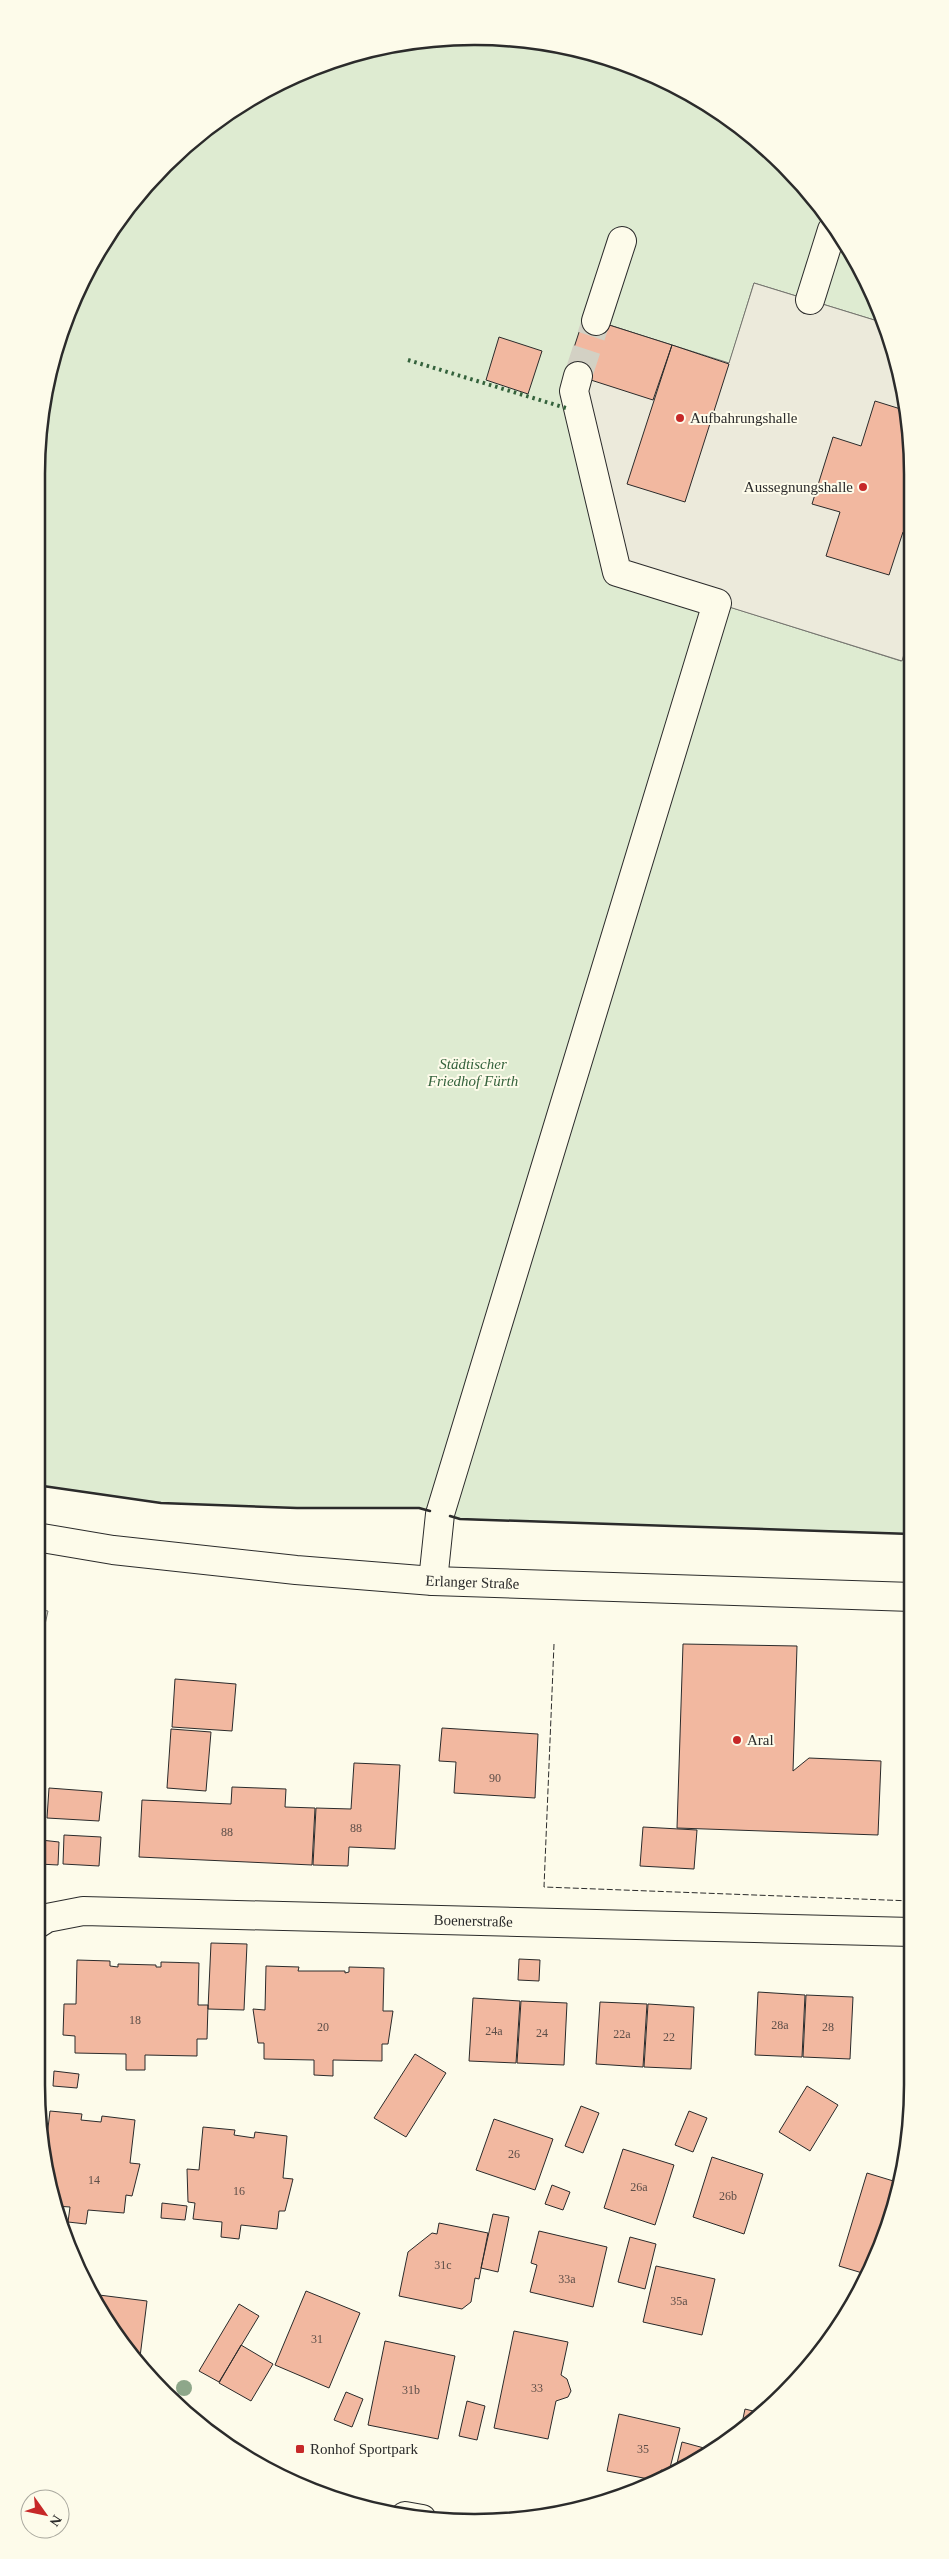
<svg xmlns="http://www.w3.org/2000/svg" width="949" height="2559" viewBox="0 0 949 2559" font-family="'Times New Roman',serif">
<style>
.green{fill:#deebd1;stroke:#74746e}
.parking{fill:#eceadb;stroke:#74746e}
.building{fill:#f2b8a0;stroke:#2b2b2b}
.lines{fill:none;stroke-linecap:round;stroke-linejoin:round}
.minor-tunnel{stroke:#d3d1c4;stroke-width:28;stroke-dasharray:28 14;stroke-linecap:butt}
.minor-casing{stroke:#2b2b2b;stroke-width:30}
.major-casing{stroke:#2b2b2b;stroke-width:30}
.minor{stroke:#fdfbea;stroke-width:28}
.major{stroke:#fdfbea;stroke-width:28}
.hedge{stroke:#34623c;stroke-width:4;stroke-dasharray:2.5 4;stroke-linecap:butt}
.fence{stroke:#2b2b2b;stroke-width:1;stroke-dasharray:6 2.5;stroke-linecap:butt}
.wall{stroke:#2b2b2b;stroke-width:2.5}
.tree{fill:#8ea78a}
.poi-dot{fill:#c62828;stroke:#fdfbea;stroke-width:2}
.labels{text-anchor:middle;stroke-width:4;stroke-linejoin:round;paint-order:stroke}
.number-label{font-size:12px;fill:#5d4e48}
.poi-label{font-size:15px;fill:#2b2b2b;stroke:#fdfbea;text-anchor:start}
.park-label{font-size:15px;font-style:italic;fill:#34623c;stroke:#fdfbea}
.street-label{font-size:15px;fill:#2b2b2b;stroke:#fdfbea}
.rim{fill:none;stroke:#2b2b2b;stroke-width:2.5}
</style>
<rect width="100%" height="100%" fill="#fdfbea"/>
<path class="green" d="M 503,37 L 588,51 L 718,110 L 804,186 L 879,307 L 884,323 L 754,283 L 729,364 L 597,321 L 717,603 L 901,661 L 909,637 L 911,1534 L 460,1519 L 419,1508 L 297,1508 L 161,1503 L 36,1485 L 36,475 L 51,361 L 82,280 L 127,207 L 186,145 L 256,95 L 334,59 L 418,40 Z"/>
<path class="parking" d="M 754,283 L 884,323 L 909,417 L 909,637 L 902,661 L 617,572 L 574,391 L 596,321 L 729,363 Z
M 36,1609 L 48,1611 L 36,1665 Z"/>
<path class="building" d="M 584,317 L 672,345 L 653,400 L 566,372 Z
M 499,337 L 542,351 L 528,394 L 486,380 Z
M 672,345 L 729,364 L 685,502 L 627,484 Z
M 875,401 L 907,411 L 909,417 L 909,534 L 903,532 L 889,575 L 826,556 L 840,512 L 812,504 L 833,437 L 861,446 Z
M 683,1644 L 797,1646 L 793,1771 L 809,1758 L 881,1761 L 878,1835 L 677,1828 Z
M 175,1679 L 236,1684 L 232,1731 L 172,1727 Z
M 442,1728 L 538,1734 L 535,1798 L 454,1793 L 456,1762 L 439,1761 Z
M 171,1729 L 211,1732 L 206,1791 L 167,1788 Z
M 354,1763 L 400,1765 L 395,1849 L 349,1847 L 348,1866 L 313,1865 L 316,1808 L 351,1809 Z
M 232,1787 L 286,1789 L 285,1807 L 315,1808 L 312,1865 L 139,1857 L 142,1800 L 231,1804 Z
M 49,1788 L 102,1792 L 99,1821 L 47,1818 Z
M 643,1827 L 697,1830 L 694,1869 L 640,1866 Z
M 64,1835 L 101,1837 L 99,1866 L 63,1864 Z
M 41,1840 L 59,1842 L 58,1865 L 39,1864 Z
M 908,1864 L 912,1864 L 912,1882 L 908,1882 Z
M 211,1943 L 247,1944 L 244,2010 L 208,2009 Z
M 519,1959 L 540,1960 L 539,1981 L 518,1980 Z
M 77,1960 L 110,1961 L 110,1966 L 118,1967 L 118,1964 L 156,1965 L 156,1967 L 161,1967 L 161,1962 L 199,1963 L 198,2005 L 208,2005 L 207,2039 L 197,2039 L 197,2056 L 145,2055 L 145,2070 L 126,2070 L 126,2054 L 75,2053 L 75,2036 L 63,2035 L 64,2004 L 76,2004 Z
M 266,1966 L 299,1967 L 298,1971 L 345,1971 L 345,1973 L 349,1972 L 349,1967 L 384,1968 L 383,2011 L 393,2011 L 388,2044 L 382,2044 L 382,2061 L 333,2060 L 333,2076 L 314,2075 L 314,2060 L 264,2059 L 264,2043 L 258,2043 L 253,2009 L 265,2010 Z
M 758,1992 L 805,1995 L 802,2057 L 755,2055 Z
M 806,1995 L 853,1997 L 850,2059 L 803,2057 Z
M 473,1998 L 520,2001 L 516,2063 L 469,2061 Z
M 521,2001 L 567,2003 L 564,2065 L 517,2063 Z
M 600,2002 L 647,2004 L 643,2067 L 596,2064 Z
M 648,2004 L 694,2007 L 691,2069 L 644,2067 Z
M 415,2054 L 446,2073 L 406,2137 L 374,2118 Z
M 54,2071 L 79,2074 L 77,2088 L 53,2086 Z
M 807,2086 L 838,2105 L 810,2151 L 779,2132 Z
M 581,2106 L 599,2113 L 583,2153 L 565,2146 Z
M 50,2111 L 82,2114 L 81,2120 L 101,2122 L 102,2116 L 135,2120 L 130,2163 L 140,2164 L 132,2196 L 126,2195 L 124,2213 L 88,2210 L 86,2224 L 68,2222 L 70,2207 L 56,2206 L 46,2145 Z
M 689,2111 L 707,2118 L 693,2152 L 675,2145 Z
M 494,2119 L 553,2139 L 535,2190 L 476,2170 Z
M 203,2127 L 235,2130 L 234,2135 L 254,2138 L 255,2132 L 287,2136 L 283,2178 L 293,2179 L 285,2211 L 279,2211 L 277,2229 L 241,2225 L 239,2239 L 221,2237 L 222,2222 L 193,2219 L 195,2203 L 188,2202 L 187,2169 L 199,2170 Z
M 623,2149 L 674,2165 L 655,2225 L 604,2208 Z
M 712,2157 L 763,2174 L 744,2234 L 693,2217 Z
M 867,2173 L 900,2183 L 898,2198 L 869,2275 L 839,2266 Z
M 552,2185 L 570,2192 L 563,2210 L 545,2204 Z
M 162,2203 L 187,2206 L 185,2220 L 161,2218 Z
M 493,2214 L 509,2217 L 498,2272 L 481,2268 Z
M 439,2223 L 488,2233 L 479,2279 L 475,2278 L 471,2302 L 462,2309 L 399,2296 L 408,2252 L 432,2233 L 437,2234 Z
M 539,2231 L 607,2247 L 593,2307 L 530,2292 L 537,2265 L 531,2263 Z
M 630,2237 L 656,2244 L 645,2289 L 618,2282 Z
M 656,2266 L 715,2279 L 702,2335 L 643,2322 Z
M 306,2291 L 360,2313 L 329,2388 L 275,2365 Z
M 91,2294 L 147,2301 L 139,2365 L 95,2303 Z
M 239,2304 L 259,2316 L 219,2382 L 199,2371 Z
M 514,2331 L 568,2342 L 561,2375 L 567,2379 L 571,2391 L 568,2397 L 556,2401 L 548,2439 L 494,2428 Z
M 385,2341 L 455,2356 L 438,2439 L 368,2425 Z
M 241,2345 L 273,2364 L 251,2401 L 219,2383 Z
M 346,2392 L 363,2399 L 352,2427 L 334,2420 Z
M 467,2401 L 485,2406 L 477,2440 L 459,2436 Z
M 745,2409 L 757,2412 L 741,2428 Z
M 619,2414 L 680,2428 L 669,2472 L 661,2470 L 659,2481 L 607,2471 Z
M 682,2442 L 704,2448 L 702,2457 L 675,2472 Z"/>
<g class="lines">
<path class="minor-tunnel" d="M 578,376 L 596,321"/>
<g class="minor-casing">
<g id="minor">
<path d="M 810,300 L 832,230"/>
<path d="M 596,321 L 622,241"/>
<path d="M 433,1581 L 440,1514 L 717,603 L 617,572 L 574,391 L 578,376"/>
<path id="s1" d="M 36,1925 L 47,1918 L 83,1911 L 912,1932"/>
<path d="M 405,2516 L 422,2519"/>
</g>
</g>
<g class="major-casing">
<g id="major">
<path id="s2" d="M 36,1537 L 113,1550 L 296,1570 L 433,1581 L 912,1597"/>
</g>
</g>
<use href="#minor" class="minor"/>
<use href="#major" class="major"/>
<path class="hedge" d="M 408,360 L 566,408"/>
<path class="fence" d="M 554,1644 L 544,1887 L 912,1901"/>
<path class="wall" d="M 36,1485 L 161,1503 L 297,1508 L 419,1508 L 430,1511
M 450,1516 L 460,1519 L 911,1534"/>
</g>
<circle class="tree" cx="184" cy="2388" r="8"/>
<g class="poi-dot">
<circle cx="680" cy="418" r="5"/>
<circle cx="863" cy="487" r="5"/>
<circle cx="737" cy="1740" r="5"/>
<rect x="295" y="2444" width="10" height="10" rx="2.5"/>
</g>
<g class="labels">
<g class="number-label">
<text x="495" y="1782">90</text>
<text x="356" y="1832">88</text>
<text x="227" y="1836">88</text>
<text x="135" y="2024">18</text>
<text x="780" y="2029">28a</text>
<text x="323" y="2031">20</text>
<text x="828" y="2031">28</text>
<text x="494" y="2035">24a</text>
<text x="542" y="2037">24</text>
<text x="622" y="2038">22a</text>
<text x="669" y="2041">22</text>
<text x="514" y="2158">26</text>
<text x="94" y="2184">14</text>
<text x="639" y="2191">26a</text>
<text x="239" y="2195">16</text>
<text x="728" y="2200">26b</text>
<text x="443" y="2269">31c</text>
<text x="567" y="2283">33a</text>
<text x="679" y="2305">35a</text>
<text x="317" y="2343">31</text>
<text x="537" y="2392">33</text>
<text x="411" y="2394">31b</text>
<text x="643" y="2453">35</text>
</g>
<g class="poi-label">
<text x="690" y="423">Aufbahrungshalle</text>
<text x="853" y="492" text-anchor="end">Aussegnungshalle</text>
<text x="747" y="1745">Aral</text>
<text x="310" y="2454">Ronhof Sportpark</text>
</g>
<g class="park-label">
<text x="473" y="1069">Städtischer<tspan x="473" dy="17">Friedhof Fürth</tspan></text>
</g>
<g class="street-label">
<text dy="5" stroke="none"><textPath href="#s2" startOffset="439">Erlanger Straße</textPath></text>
<text dy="5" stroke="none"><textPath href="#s1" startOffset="440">Boenerstraße</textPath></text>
</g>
</g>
<path d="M0 0H949V2559H0ZM474 45H475A429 429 0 0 1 904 474V2085A429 429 0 0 1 475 2514H474A429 429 0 0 1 45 2085V474A429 429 0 0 1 474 45Z" fill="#fdfbea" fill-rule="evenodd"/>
<path class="rim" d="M474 45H475A429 429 0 0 1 904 474V2085A429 429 0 0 1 475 2514H474A429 429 0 0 1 45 2085V474A429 429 0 0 1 474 45Z"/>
<g transform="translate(45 2514) rotate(123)"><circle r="24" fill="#fdfbea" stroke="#a9a89e"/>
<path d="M0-4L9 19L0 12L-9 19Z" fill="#c62828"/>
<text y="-8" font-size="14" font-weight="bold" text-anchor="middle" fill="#2b2b2b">N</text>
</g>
</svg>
